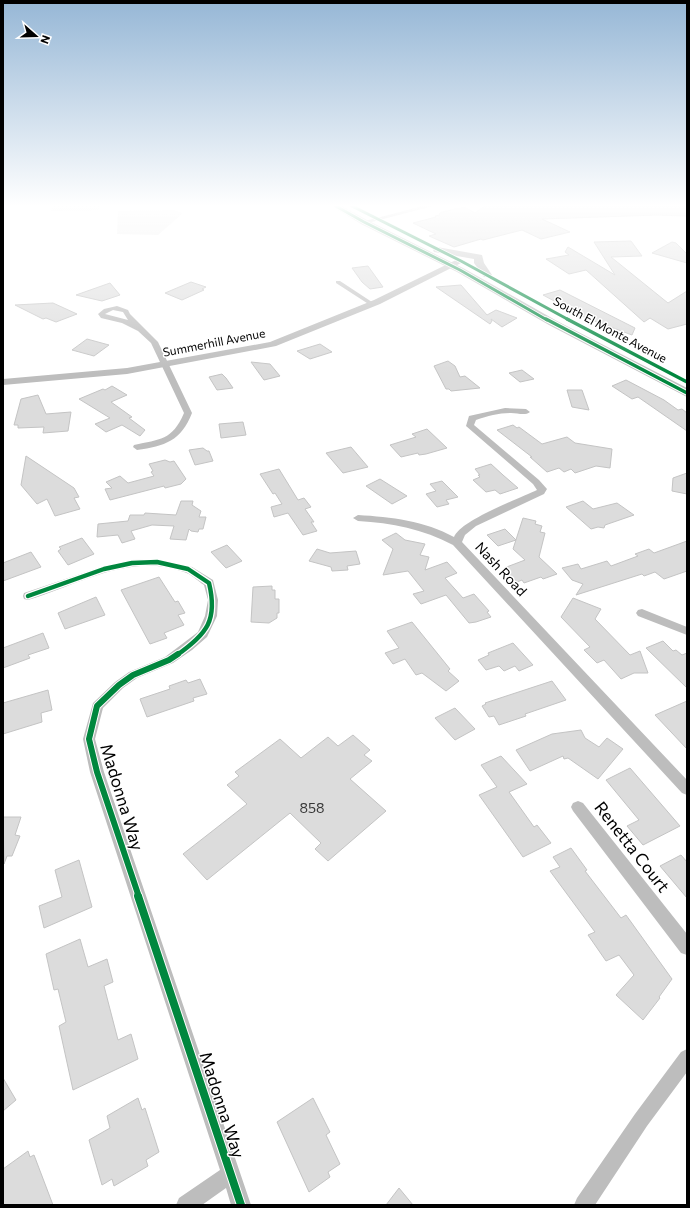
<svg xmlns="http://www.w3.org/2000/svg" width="690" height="1208" viewBox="0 0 690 1208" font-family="Commissioner,sans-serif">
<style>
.green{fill:#e9e9e9}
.building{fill:#dcdcdc;stroke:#c4c4c4}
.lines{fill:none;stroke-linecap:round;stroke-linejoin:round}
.minor{fill:#bdbdbd;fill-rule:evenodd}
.tertiary{fill:#bdbdbd;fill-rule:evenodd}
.secondary{fill:#c0c0c0;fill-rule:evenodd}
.cycleway-far4-casing{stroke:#fff;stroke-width:4.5}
.cycleway-far3-casing{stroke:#fff;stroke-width:5.5}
.cycleway-far2-casing{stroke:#fff;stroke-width:7}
.cycleway-far1-casing{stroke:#fff;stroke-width:8}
.cycleway-casing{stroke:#fff;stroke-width:10}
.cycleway-far4{stroke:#00873e;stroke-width:3}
.cycleway-far3{stroke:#00873e;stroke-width:3.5}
.cycleway-far2{stroke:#00873e;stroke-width:4.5}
.cycleway-far1{stroke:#00873e;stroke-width:6}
.cycleway{stroke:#00873e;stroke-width:8}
.labels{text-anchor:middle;stroke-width:3;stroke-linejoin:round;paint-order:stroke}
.far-street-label{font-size:12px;fill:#000;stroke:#fff}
.street-label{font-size:14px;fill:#000;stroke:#fff}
.near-number-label{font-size:14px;fill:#373737}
.near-street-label{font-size:17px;fill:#000;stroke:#fff}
</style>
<rect width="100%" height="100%" fill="#fff"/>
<path class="green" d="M 53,205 L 100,205 L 99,210 L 51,211 Z
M 174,210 L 183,213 L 158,235 L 117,234 L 118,211 Z"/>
<path class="building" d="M 486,205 L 687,205 L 687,216 L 657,215 L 542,219 L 570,232 L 541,239 L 522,230 L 483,240 L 481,239 L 454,247 L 429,236 L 436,234 L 413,223 L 436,217 L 435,216 L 440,215 L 439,214 L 442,212 L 464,207 L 475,213 Z
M 631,241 L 642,256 L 611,257 L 668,303 L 687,291 L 687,324 L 668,329 L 650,318 L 644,322 L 586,270 L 569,274 L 546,259 L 569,255 L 565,252 L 568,247 L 615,275 L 594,242 Z
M 672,242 L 676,243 L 687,254 L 687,263 L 652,253 Z
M 368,266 L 383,287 L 370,289 L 362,282 L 352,268 Z
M 191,282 L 206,287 L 202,289 L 204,290 L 182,300 L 165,293 Z
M 110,283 L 120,295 L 102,301 L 76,295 Z
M 461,285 L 487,315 L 496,310 L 517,318 L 502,327 L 491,319 L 492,321 L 490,324 L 436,287 Z
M 560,290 L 635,328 L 632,335 L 584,317 L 543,295 Z
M 53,303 L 77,314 L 56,322 L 46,318 L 43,319 L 15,305 Z
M 87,339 L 109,345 L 94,356 L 72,350 Z
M 320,344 L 332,352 L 310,359 L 297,351 Z
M 448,361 L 455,366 L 460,377 L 465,376 L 480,388 L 451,391 L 449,389 L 446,389 L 434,366 Z
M 251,362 L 270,364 L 280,376 L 264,380 Z
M 522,370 L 534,379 L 520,382 L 509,373 Z
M 222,374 L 226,378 L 233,388 L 217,390 L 209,377 Z
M 626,380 L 664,400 L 678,410 L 682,409 L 687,413 L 687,431 L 638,397 L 632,399 L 612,386 Z
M 112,386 L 127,395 L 111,402 L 132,417 L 129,418 L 145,430 L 140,436 L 122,425 L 106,432 L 95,424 L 110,418 L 79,399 L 103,389 L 105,390 Z
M 567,390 L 582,390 L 589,410 L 572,407 Z
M 38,395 L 46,414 L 71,412 L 68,431 L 43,433 L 44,427 L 18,428 L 18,425 L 14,425 L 21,399 Z
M 243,422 L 246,435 L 221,438 L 219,424 Z
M 513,425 L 517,428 L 519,427 L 542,444 L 567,437 L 575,443 L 612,449 L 610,468 L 596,466 L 575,473 L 571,469 L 564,472 L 559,468 L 547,472 L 530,457 L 532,457 L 497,430 Z
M 427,429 L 447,448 L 426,454 L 419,455 L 418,453 L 401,457 L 390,445 L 416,437 L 412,434 Z
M 351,447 L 368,467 L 343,473 L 326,453 Z
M 203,448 L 207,451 L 209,451 L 213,461 L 195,465 L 189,450 Z
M 26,456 L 74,488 L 79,497 L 74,498 L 80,509 L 55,516 L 47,499 L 37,504 L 21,485 Z
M 165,460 L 170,462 L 174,461 L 186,479 L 181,484 L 165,488 L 164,486 L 110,500 L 105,489 L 112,488 L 106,482 L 120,476 L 128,483 L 154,476 L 151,472 L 153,471 L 149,464 Z
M 491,464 L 503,475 L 518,488 L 500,494 L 495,490 L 486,492 L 473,480 L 480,477 L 478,475 L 480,475 L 475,469 Z
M 279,469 L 298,500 L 304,498 L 311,507 L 305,509 L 314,522 L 311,522 L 317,531 L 303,535 L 288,513 L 274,517 L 271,507 L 282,504 L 275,493 L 273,494 L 260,474 Z
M 687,473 L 687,494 L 672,491 L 673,478 Z
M 380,479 L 407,496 L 392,504 L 366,486 Z
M 442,481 L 458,497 L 446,500 L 449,504 L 437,507 L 426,494 L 436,491 L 430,484 Z
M 181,501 L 193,501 L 192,505 L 201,511 L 199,517 L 206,517 L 203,529 L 199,529 L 198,532 L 191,531 L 189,529 L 186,540 L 170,539 L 174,526 L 152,525 L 131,531 L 135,539 L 122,543 L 118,535 L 97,537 L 98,524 L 128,521 L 130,515 L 144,515 L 145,513 L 176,515 Z
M 583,501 L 593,509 L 617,503 L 634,515 L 605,525 L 604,528 L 598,527 L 591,529 L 566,507 Z
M 523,518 L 536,521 L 535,524 L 542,526 L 540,532 L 545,533 L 539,557 L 557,574 L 543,579 L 541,577 L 524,583 L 522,580 L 517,582 L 504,568 L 525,560 L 513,549 Z
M 505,529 L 516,540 L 498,546 L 487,535 Z
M 396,533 L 405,540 L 425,544 L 420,555 L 429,557 L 425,570 L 447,562 L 457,573 L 445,578 L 463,598 L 474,594 L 489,611 L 487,612 L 491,617 L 476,622 L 469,623 L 446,595 L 421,604 L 413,594 L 424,591 L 408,571 L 383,575 L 393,549 L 382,540 Z
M 82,538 L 94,554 L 68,565 L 58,551 L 61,549 L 59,547 Z
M 687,541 L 687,571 L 664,579 L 655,572 L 644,576 L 642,574 L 576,595 L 583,584 L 572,580 L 562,568 L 578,564 L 581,569 L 607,561 L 611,566 L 638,556 L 635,554 L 649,549 L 654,553 Z
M 227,545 L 242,561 L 226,568 L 211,552 Z
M 317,549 L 330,553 L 356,551 L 360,564 L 347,566 L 348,570 L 332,571 L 331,567 L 309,561 Z
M 31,552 L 41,567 L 3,581 L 3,563 Z
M 159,577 L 175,602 L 178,601 L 185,613 L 178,615 L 184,625 L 164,633 L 167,638 L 150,644 L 121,590 Z
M 272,586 L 272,590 L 275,590 L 275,599 L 279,599 L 279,613 L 277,613 L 277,618 L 269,623 L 251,622 L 253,587 Z
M 96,597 L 105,615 L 65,629 L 58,613 Z
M 573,598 L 601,609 L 595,619 L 630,655 L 640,651 L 648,673 L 634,673 L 621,679 L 604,660 L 597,663 L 584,650 L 590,647 L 561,617 Z
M 412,622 L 450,669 L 448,671 L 459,681 L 446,691 L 422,673 L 416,675 L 405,659 L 393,664 L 385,653 L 399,648 L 387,631 Z
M 43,633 L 49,648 L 28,655 L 30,658 L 3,668 L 3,648 Z
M 663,641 L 673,651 L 676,650 L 682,655 L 687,653 L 687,688 L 646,648 Z
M 513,643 L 533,665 L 519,671 L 515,666 L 504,671 L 499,666 L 486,670 L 478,660 L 489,655 L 488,653 Z
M 200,679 L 207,694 L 193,698 L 194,701 L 147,717 L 140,699 L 170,689 L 169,686 L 186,680 L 188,683 Z
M 552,681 L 566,700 L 525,714 L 526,716 L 499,725 L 494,716 L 489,717 L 482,706 L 486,704 L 485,703 Z
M 48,690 L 52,710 L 41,713 L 42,722 L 3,734 L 3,703 Z
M 687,701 L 687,749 L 655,715 Z
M 455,708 L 475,729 L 455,740 L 435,718 Z
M 581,730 L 585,738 L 599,747 L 607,738 L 623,749 L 598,779 L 568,758 L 564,759 L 563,756 L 530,771 L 516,750 L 552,734 Z
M 353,735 L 370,750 L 364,755 L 372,761 L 350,779 L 386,811 L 328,861 L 315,849 L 321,843 L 290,813 L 207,880 L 183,854 L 247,804 L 227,785 L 239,776 L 235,772 L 280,739 L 301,758 L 328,737 L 338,746 Z
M 501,756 L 527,784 L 509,792 L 534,827 L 537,825 L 551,843 L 523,857 L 479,795 L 497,787 L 481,765 Z
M 630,768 L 680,826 L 643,845 L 627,826 L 639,820 L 606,780 Z
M 3,817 L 21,817 L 15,835 L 20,836 L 12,856 L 7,856 L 4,864 Z
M 571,848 L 587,870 L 585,871 L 621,918 L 626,915 L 672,979 L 659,997 L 660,998 L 643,1020 L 616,995 L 634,975 L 619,955 L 606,961 L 588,935 L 595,932 L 550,871 L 560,867 L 553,857 Z
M 681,855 L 687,862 L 687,898 L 660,866 Z
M 79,860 L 92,907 L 44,928 L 39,906 L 62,897 L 55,870 Z
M 80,939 L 88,967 L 107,959 L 113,982 L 104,986 L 118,1040 L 131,1034 L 138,1059 L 73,1090 L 59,1026 L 66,1022 L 58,989 L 54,990 L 46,954 Z
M 3,1078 L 16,1100 L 3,1111 Z
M 138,1098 L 142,1110 L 145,1108 L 159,1152 L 146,1160 L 148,1166 L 114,1186 L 112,1179 L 102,1185 L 89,1140 L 110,1128 L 107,1116 Z
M 313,1098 L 330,1132 L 326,1135 L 340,1164 L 328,1172 L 330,1177 L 309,1192 L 277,1122 Z
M 28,1151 L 30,1157 L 34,1155 L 53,1205 L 3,1205 L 3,1169 Z
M 399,1188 L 413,1205 L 386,1205 Z"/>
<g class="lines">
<path class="minor" d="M 427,205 L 437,205 L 364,224 L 361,222 Z
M 336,281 L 340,281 L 375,304 L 370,305 L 336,283 Z
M 117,306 L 128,310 L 130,314 L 158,342 L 192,413 C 181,441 165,446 137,450 L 133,447 L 134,445 C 160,439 172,441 184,413 L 151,343 L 138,331 L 122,323 L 101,318 L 98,314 L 104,309 ZM 113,310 L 123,312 L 128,320 L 105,314 Z
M 505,408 L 526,409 L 530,412 C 525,416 518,413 511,413 C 499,413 488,416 476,420 L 474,425 L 539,480 L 547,489 L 544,494 L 476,526 L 465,535 L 462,542 L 687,780 L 687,795 L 682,793 L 453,545 C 423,529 392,523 358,521 L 353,518 L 358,515 C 391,517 425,521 454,537 C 461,520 518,499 537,490 L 533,484 L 466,426 L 469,416 Z
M 157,559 L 192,567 L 213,580 L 218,600 L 217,616 L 207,637 L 192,650 L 173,663 L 137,678 L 123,688 L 103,708 L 95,739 L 104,772 L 251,1205 L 231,1205 L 226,1188 L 202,1205 L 176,1205 L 179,1198 L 220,1170 L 90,772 L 83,739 L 93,703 L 115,682 L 129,672 L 165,657 L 198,632 L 205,616 L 208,600 L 204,585 C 198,581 191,574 184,572 C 130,552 78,585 28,600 L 24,599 L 23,596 L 24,593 L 104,566 L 132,560 Z
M 642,609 L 687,627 L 687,635 L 638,616 L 636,613 L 638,610 Z
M 578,801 L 583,803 L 687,934 L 687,955 L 681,953 L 573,811 L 571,807 L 573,803 Z
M 687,1049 L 687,1072 L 647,1126 L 595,1205 L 574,1205 L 577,1198 L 635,1114 L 681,1052 Z"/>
<path class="tertiary" d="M 458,259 L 461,259 L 465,261 L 380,304 L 276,346 L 127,374 L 3,385 L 3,379 L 127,368 L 270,342 L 374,300 Z"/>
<path class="secondary" d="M 330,205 L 340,205 L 367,220 L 463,268 L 557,321 L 687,388 L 687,397 L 549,325 L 457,272 L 361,224 Z
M 437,247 L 482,255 L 484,263 L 492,275 L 490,277 L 484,277 L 474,263 L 474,259 L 434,252 L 433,250 L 434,248 Z"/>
<g class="cycleway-far4-casing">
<path id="cycleway-far4" d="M 334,205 L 364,222 L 460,270 L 547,320
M 350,205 L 461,261 L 569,320"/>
</g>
<g class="cycleway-far3-casing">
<path id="cycleway-far3" d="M 546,319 L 687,393
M 567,319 L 687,382"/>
</g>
<g class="cycleway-far2-casing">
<path id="cycleway-far2" d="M 28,596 L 104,569 L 132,563 L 157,562 L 188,569 L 209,583 C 218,620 207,634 177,655"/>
</g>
<g class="cycleway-far1-casing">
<path id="cycleway-far1" d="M 139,897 L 97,772 L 89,739 L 97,706 L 119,685 L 133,675 L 169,660 L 178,654"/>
</g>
<g class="cycleway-casing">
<path id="cycleway" d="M 138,896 L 241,1205"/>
</g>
<use href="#cycleway-far4" class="cycleway-far4"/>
<use href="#cycleway-far3" class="cycleway-far3"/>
<use href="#cycleway-far2" class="cycleway-far2"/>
<use href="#cycleway-far1" class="cycleway-far1"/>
<use href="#cycleway" class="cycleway"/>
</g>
<linearGradient id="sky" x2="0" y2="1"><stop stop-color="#96b7d6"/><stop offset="0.55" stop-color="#fff"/><stop offset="1" stop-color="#fff" stop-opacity="0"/></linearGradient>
<rect width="690" height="374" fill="url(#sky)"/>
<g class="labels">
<g class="far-street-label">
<text transform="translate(610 330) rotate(28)" y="4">South El Monte Avenue</text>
<text transform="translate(214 343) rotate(-11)" y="4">Summerhill Avenue</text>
</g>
<g class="street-label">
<text transform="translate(501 569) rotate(47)" y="5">Nash Road</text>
</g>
<g class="near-number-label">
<text x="312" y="813">858</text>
</g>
<g class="near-street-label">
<text transform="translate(122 797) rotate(73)" y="6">Madonna Way</text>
<text transform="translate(632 847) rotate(52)" y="6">Renetta Court</text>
<text transform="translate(222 1105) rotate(72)" y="6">Madonna Way</text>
</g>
</g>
<rect width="690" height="1208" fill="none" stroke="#000000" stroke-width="8"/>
<g transform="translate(36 36) rotate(110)" stroke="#ffffff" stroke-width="3" paint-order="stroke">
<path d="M0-3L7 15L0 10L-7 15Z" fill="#000000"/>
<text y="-6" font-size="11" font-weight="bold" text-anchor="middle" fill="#000000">N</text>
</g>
</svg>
